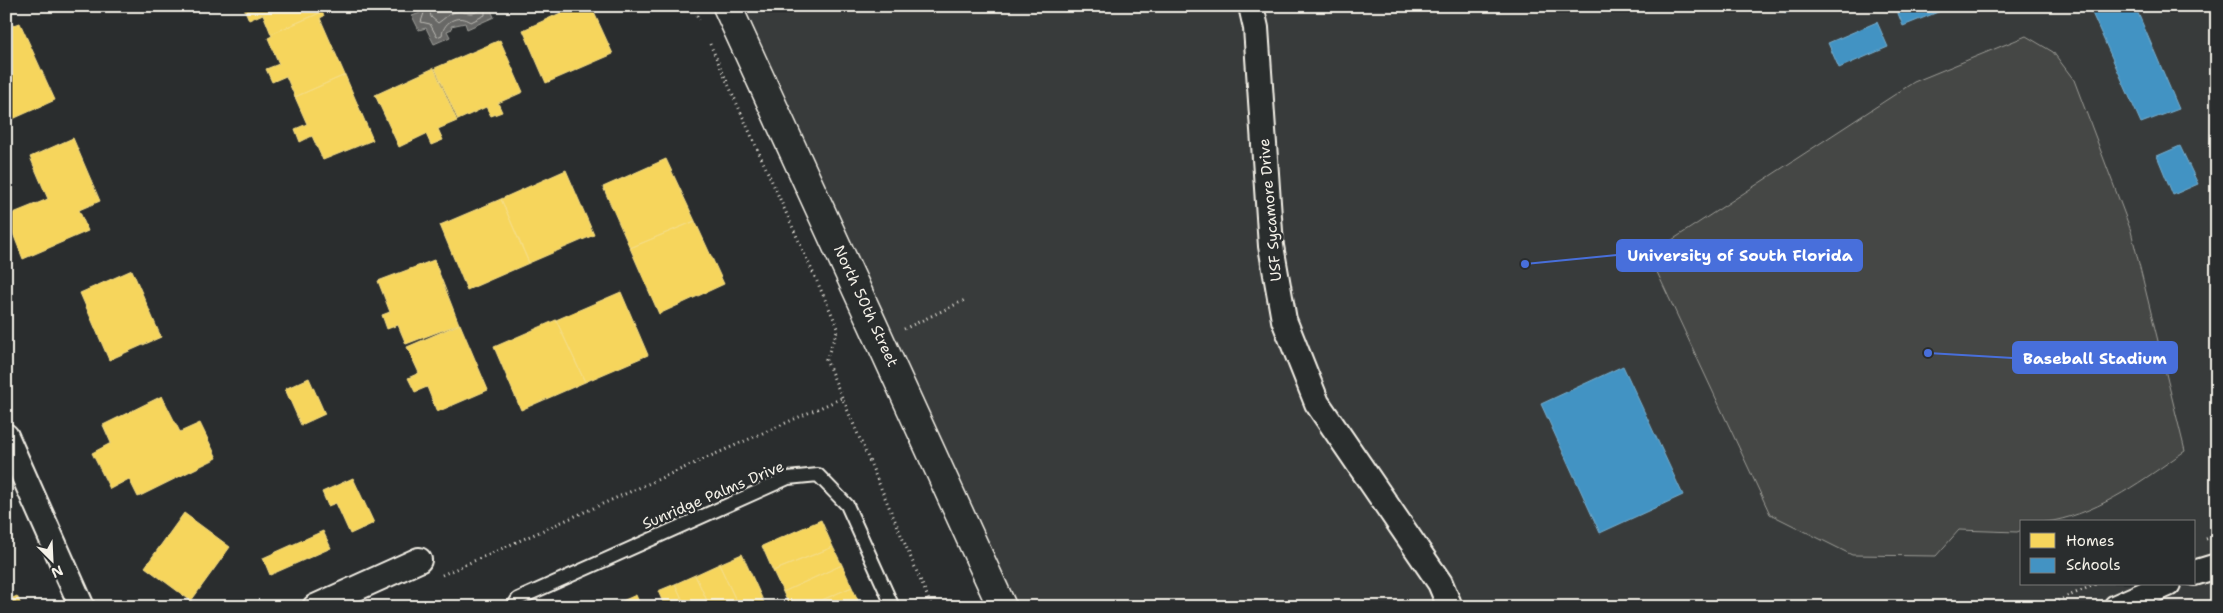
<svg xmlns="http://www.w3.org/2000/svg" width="2223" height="613" viewBox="0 0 2223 613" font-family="'Shantell Sans',sans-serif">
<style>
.built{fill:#373a3a;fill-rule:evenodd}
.green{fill:#444645;stroke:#9c9c96}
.water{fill:#676866;stroke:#9f9f9a}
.homes{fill:#f6d55c;stroke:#f5dd86}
.schools{fill:#4393c3;stroke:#78afce}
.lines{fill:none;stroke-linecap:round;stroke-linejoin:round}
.shore{stroke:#bcbab4;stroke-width:1}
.service-casing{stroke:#f4f1e8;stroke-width:16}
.minor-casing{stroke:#f4f1e8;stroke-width:28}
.tertiary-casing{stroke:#f4f1e8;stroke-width:31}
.path{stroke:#f4f1e8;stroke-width:3;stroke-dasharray:1 4;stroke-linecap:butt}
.service{stroke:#2a2d2e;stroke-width:12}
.minor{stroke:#2a2d2e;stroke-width:24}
.tertiary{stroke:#2a2d2e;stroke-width:28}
.labels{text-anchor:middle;stroke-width:5;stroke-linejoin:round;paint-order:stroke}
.street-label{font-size:15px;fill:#f4f1e8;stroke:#2a2d2e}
.leader{fill:none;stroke:#486fdb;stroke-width:2}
.callout-dot{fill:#486fdb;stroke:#2a2d2e;stroke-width:2}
.callout{fill:#486fdb;stroke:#486fdb;stroke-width:2}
.callout-label{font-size:16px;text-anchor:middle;font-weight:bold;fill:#fff}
</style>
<rect width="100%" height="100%" fill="#2a2d2e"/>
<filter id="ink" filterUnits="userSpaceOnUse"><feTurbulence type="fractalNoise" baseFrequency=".02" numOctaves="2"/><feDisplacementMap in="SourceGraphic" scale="10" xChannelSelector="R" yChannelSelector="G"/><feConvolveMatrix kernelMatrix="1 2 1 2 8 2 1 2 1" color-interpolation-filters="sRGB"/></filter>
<g filter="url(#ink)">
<path class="built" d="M 718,6 L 2217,6 L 2217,607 L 985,607 ZM 2022,522 L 2194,522 L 2194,584 L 2022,584 Z"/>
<path class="green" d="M 2026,36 L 2053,52 L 2074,80 L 2131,231 L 2185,451 C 2144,479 2103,511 2053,521 C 2043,523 2032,522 2022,522 L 2022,530 L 2017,532 L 1959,530 L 1936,556 L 1852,555 L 1770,514 L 1649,255 L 1914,82 Z"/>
<path class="water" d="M 417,6 L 489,6 L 494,17 L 467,29 L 465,23 L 451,26 L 452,29 L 447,31 L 450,37 L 434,44 L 426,28 L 419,30 L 412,16 L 420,13 Z"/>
<path class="homes" d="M 247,6 L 320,6 L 322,12 L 271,34 L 263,14 L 249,20 L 244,8 Z
M 576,6 L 591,6 L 613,54 L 546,83 L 523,30 Z
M 322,12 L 324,16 L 320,18 L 345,75 L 295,97 L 286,76 L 272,82 L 266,69 L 279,64 L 268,38 L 272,36 L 271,34 Z
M 20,23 L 55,100 L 6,122 L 6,28 Z
M 500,40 L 523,92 L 498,103 L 502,112 L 491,116 L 486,107 L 458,120 L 435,68 Z
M 434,68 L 457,121 L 438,129 L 443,140 L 431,145 L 426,134 L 399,147 L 375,95 Z
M 345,75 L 373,140 L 323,160 L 312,136 L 300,142 L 295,129 L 307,124 L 295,97 Z
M 73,138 L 100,201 L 79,210 L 88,231 L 23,259 L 6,216 L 48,199 L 30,157 Z
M 666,159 L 695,221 L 630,248 L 603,187 Z
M 566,170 L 594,235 L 529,263 L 501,199 Z
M 501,199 L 529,263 L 467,290 L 440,225 Z
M 695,221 L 724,284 L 659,314 L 630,248 Z
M 434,260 L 459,324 L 406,344 L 398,325 L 387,329 L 382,315 L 390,312 L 378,281 Z
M 132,270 L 161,337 L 109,360 L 80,293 Z
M 621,292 L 648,355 L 585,382 L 556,320 Z
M 556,320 L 585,382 L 521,410 L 494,347 Z
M 460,324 L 488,390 L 437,412 L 427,387 L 415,392 L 408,378 L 419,373 L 407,347 Z
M 309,378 L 325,414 L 301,425 L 285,389 Z
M 162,396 L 180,432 L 200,423 L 217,458 L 138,497 L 129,479 L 110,489 L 92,453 L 111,443 L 103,425 Z
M 353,478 L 374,523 L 350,534 L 336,503 L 328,506 L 322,492 Z
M 184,513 L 230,547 L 191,601 L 145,567 Z
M 821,520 L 833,547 L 773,571 L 762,546 Z
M 323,531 L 331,548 L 270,575 L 263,558 Z
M 833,547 L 842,565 L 783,592 L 773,571 Z
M 742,554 L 766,607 L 739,607 L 719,564 Z
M 719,564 L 739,607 L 710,607 L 695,575 Z
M 842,565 L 852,587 L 806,607 L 790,607 L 783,592 Z
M 695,575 L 710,607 L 686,607 L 675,584 Z
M 675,584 L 686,607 L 665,607 L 658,591 Z
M 852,587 L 861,607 L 806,607 Z
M 636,595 L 641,607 L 609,607 Z
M 17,596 L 22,607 L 6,607 L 6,601 Z"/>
<path class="schools" d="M 1769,6 L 1790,6 L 1787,13 Z
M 1895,6 L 1953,6 L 1903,26 Z
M 2075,6 L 2135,6 L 2179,109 L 2141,123 L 2092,13 Z
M 1877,22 L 1888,47 L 1839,68 L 1828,43 Z
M 2180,146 L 2198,184 L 2173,195 L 2157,156 Z
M 1623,366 L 1683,495 L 1600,533 L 1541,404 Z"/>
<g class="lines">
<path class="shore" d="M 422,6 L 424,13 L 421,22 L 430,24 L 437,37 L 442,35 C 444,20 460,14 471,22 L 485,15 L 485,6
M 429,6 L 431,17 L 438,23 C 444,19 448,14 455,12 C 464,10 470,16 478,11 L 479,6"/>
<g class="service-casing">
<path id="service" d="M 513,607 L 518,599 L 788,478 L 818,475 L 847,505 L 893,607"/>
</g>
<g class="minor-casing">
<path id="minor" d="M 1251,6 L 1256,28 L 1271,246 L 1284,320 L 1317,403 L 1440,583 L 1450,607
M 6,436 L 82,607
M 2194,573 L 2217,566
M 315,607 L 419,560
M 2116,607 L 2168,584"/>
</g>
<g class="tertiary-casing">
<path id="tertiary" d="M 727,6 L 1002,607"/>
</g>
<path class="path" d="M 693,6 L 699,20
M 710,44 L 838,328 L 826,360 L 932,607
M 904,329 L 965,300
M 2206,539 L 2217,535
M 442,575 L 842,398
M 2044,607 L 2096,584"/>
<use href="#service" class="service"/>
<use href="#minor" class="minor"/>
<use href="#tertiary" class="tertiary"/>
</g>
</g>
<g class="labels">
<g class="street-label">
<text transform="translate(1270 210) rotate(-95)" y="5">USF Sycamore Drive</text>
<text transform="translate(866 306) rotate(65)" y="5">North 50th Street</text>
<text transform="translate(713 495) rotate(-23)" y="5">Sunridge Palms Drive</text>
</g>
</g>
<path class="leader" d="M1525 264L1617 255M1928 353L2013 358"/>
<g class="callout-dot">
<circle cx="1525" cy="264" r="5"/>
<circle cx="1928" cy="353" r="5"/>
</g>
<g class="callout">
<rect x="1617" y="240" width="245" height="31" rx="5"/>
<rect x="2013" y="342" width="164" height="31" rx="5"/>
</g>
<g class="callout-label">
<text x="1740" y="261">University of South Florida</text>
<text x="2095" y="364">Baseball Stadium</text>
</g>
<rect width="2223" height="613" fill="none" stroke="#2a2d2e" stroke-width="25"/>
<rect x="12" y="12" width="2198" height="588" fill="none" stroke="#f4f1e8" stroke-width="2" filter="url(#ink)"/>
<rect x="2020" y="520" width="175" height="65" fill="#2a2d2e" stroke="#7b7b78"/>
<rect x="2030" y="533" width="25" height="15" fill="#f6d55c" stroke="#7b7b78"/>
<text x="2066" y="546" font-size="15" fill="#f4f1e8">Homes</text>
<rect x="2030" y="558" width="25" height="15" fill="#4393c3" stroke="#7b7b78"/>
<text x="2066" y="570" font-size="15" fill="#f4f1e8">Schools</text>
<g transform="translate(52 560) rotate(156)" stroke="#2a2d2e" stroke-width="4" paint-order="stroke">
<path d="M0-4L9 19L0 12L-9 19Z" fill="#f4f1e8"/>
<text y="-8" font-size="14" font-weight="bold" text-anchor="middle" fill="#f4f1e8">N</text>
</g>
</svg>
